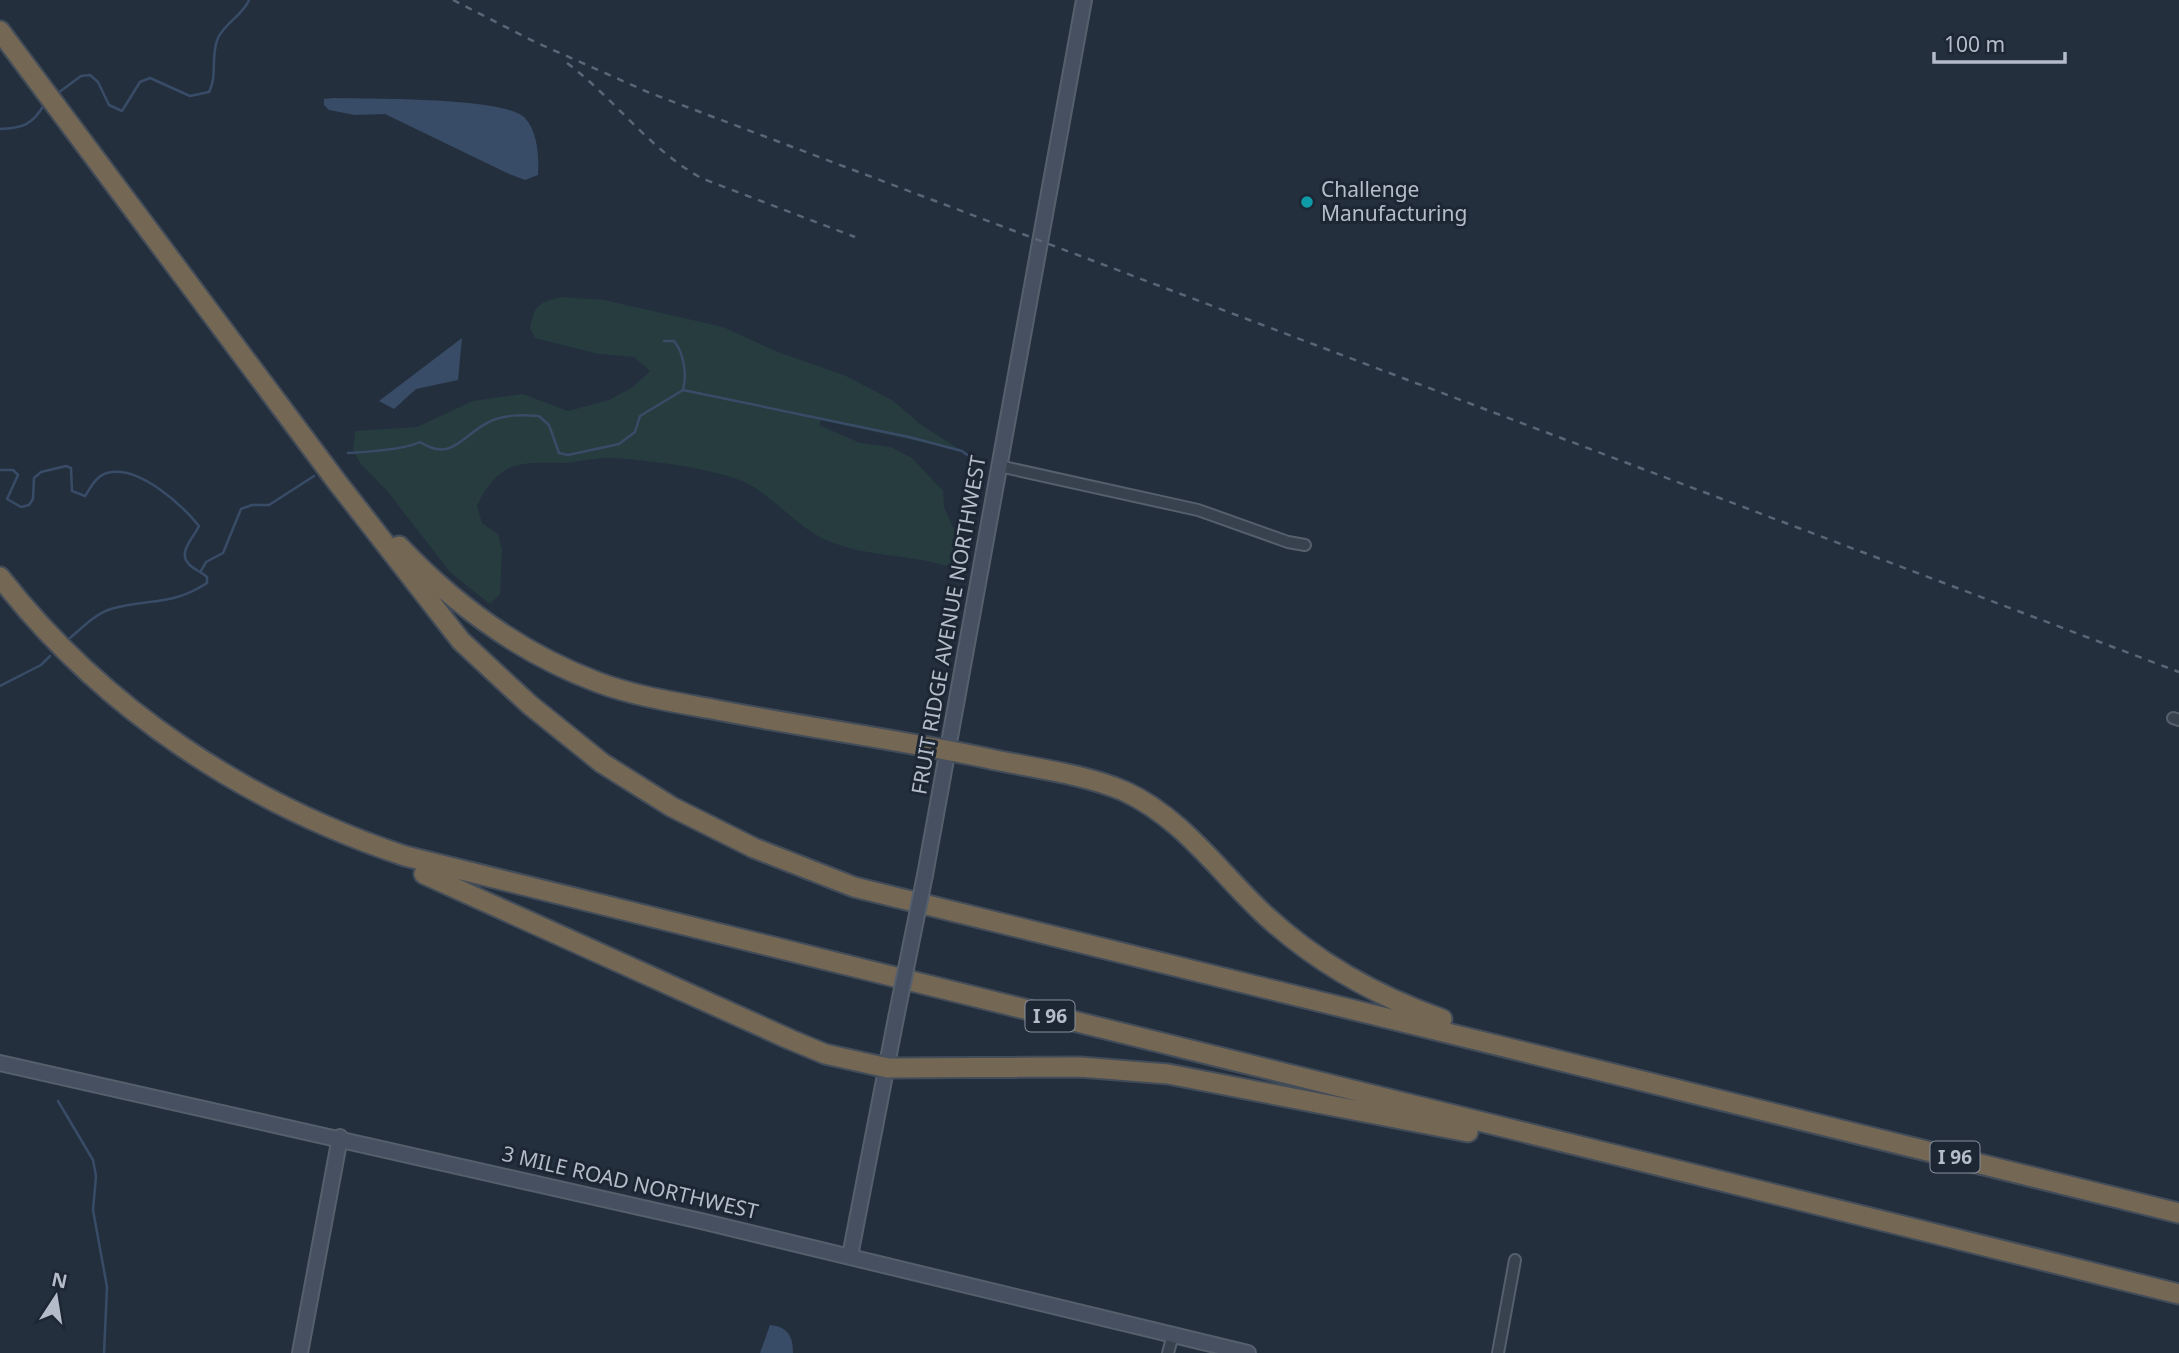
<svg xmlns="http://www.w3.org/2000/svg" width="2179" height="1353" viewBox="0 0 2179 1353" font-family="'Noto Sans',sans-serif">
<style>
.green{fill:#263c3f}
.water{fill:#394c67}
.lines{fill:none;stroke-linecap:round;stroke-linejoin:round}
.stream{stroke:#394c67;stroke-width:2.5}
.street-casing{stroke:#565f6c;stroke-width:14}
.secondary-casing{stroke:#565f6c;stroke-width:18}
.highway-casing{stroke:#434c59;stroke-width:23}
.street{stroke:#38414e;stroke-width:10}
.secondary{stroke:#465061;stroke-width:14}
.highway{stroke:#746855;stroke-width:19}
.rail{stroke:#5a6575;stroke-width:2.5;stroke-dasharray:7 7;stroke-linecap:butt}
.secondary-bridge-casing{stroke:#565f6c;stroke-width:18;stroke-linecap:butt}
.secondary-bridge{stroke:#465061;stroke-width:14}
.culture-dot{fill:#0f9aa8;stroke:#1d2633;stroke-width:2.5}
.labels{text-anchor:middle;stroke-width:6;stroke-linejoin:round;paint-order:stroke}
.shield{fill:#1d2633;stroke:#878f9c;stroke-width:2}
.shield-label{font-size:19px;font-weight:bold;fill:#b4bcc9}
.poi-label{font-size:21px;fill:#b4bcc9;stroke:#1d2633;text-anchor:start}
.street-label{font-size:21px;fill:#b4bcc9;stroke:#1d2633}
</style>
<rect width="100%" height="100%" fill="#242f3e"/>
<path class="green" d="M 561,297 L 604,300 L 723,327 L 778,352 L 846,376 L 892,400 L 920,424 L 962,451 L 821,420 L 819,425 L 860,443 L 891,447 L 912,458 L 943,491 L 944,507 L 958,539 L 957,558 L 946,566 C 908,554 868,557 831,542 C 797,529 776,497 744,482 C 713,468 647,460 613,458 C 597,457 580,462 565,463 C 548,463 522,461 507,469 C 492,478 484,491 477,506 L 482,523 L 498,534 L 502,550 L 500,594 L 490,604 L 450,572 L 388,492 L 360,463 L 353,450 L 355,431 L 417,427 L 473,401 L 523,394 L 568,411 L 609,400 L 633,387 L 650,371 L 634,357 L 599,354 L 535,338 L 530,328 C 536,303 537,304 561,297 Z"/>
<path class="water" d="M 333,98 C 368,99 506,97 525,118 C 538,132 539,157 538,175 L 525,180 L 507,173 L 385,114 L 355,115 L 329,110 L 324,105 L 324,99 Z
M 462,338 L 458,380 L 416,389 L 394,409 L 379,401 Z
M 770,1325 C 788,1327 793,1336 793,1353 L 760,1353 Z"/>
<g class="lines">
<path class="stream" d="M 58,93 L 81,76 L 90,75 L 98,82 L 109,105 L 122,111 L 140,82 L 150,78 L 190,96 L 209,92 C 218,75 210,56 218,38 C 225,23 243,15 249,0
M 0,129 C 23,128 32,125 44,105
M 683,390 L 909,437 L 962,451 L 970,457 L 972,467 L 965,506
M 348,453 C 365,452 407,449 420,442 C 452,463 462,435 489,422 C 503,414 523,415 539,416 L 549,425 L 559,453 L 568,455 L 619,444 L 635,432 L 640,416 L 683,390 C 687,375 684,353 674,341 L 664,341
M 0,470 L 13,470 L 18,475 L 7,499 L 21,507 L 29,505 L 33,499 L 34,478 L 41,472 L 66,466 L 71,468 L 72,491 L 85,496 C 91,487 96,476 107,473 C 138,464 182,505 199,526 C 194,537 178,552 188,563 C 192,569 202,572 207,577 L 207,583 C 170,607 148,598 111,609 C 95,614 83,627 70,638
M 201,571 L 206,562 L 223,553 L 241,509 L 252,505 L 269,505 L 314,476
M 0,686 L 41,665 L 50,656
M 58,1101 L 93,1160 L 96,1176 L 93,1210 L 107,1287 L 104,1353"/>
<g class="street-casing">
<path id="street" d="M 999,466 L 1198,510 L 1288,542 L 1305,545
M 2173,718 L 2179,720
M 1168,1353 L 1173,1335
M 1498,1353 L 1515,1260"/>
</g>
<g class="secondary-casing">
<path id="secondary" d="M 925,875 L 1084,0
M 0,1063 L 701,1221 L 1248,1353
M 850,1256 L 896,1018
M 300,1353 L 340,1137"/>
</g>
<g class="highway-casing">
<path id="highway" d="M 0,31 L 337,482 L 461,641 L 530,705 L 602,763 L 672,807 L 754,848 L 854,887 L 2179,1213
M 399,546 C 455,605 520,653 597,682 C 634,696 674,702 712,709 C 803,727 895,739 986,758 C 1031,768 1081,773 1124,791 C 1183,818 1219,872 1265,915 C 1317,963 1376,996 1442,1019
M 0,577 C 103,709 247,804 405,856 L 2179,1294
M 424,874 L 789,1039 L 825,1054 L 888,1068 L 1080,1067 L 1168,1074 L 1468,1132"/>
</g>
<use href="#street" class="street"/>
<use href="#secondary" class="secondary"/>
<use href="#highway" class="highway"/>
<path class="rail" d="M 453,0 L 535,42 L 650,93 L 2179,672
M 567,63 C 615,99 648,148 701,178 L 855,237"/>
<g class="secondary-bridge-casing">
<path id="secondary-bridge" d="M 896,1018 L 925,875"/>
</g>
<use href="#secondary-bridge" class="secondary-bridge"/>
</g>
<circle class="culture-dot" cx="1307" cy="202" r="7"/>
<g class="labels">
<g class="shield">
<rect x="1025.5" y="1000.5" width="49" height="31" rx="5"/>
<rect x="1930.5" y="1141.5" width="49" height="31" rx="5"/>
</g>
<g class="shield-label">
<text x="1050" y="1023">I 96</text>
<text x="1955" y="1164">I 96</text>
</g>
<g class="poi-label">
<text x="1321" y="197">Challenge<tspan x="1321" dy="24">Manufacturing</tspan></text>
</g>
<g class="street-label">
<text transform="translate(949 625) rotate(-80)" y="7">FRUIT RIDGE AVENUE NORTHWEST</text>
<text transform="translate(630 1183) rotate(13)" y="7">3 MILE ROAD NORTHWEST</text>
</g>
</g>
<g transform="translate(56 1297) rotate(12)" stroke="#1d2633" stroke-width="5" paint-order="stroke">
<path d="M0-5L12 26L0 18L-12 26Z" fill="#b4bcc9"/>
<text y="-10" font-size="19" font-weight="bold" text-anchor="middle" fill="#b4bcc9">N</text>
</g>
<path d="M1934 52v10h131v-10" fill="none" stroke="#b4bcc9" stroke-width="3.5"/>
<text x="1944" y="52" font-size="21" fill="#b4bcc9" stroke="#1d2633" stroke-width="5" paint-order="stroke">100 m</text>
</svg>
